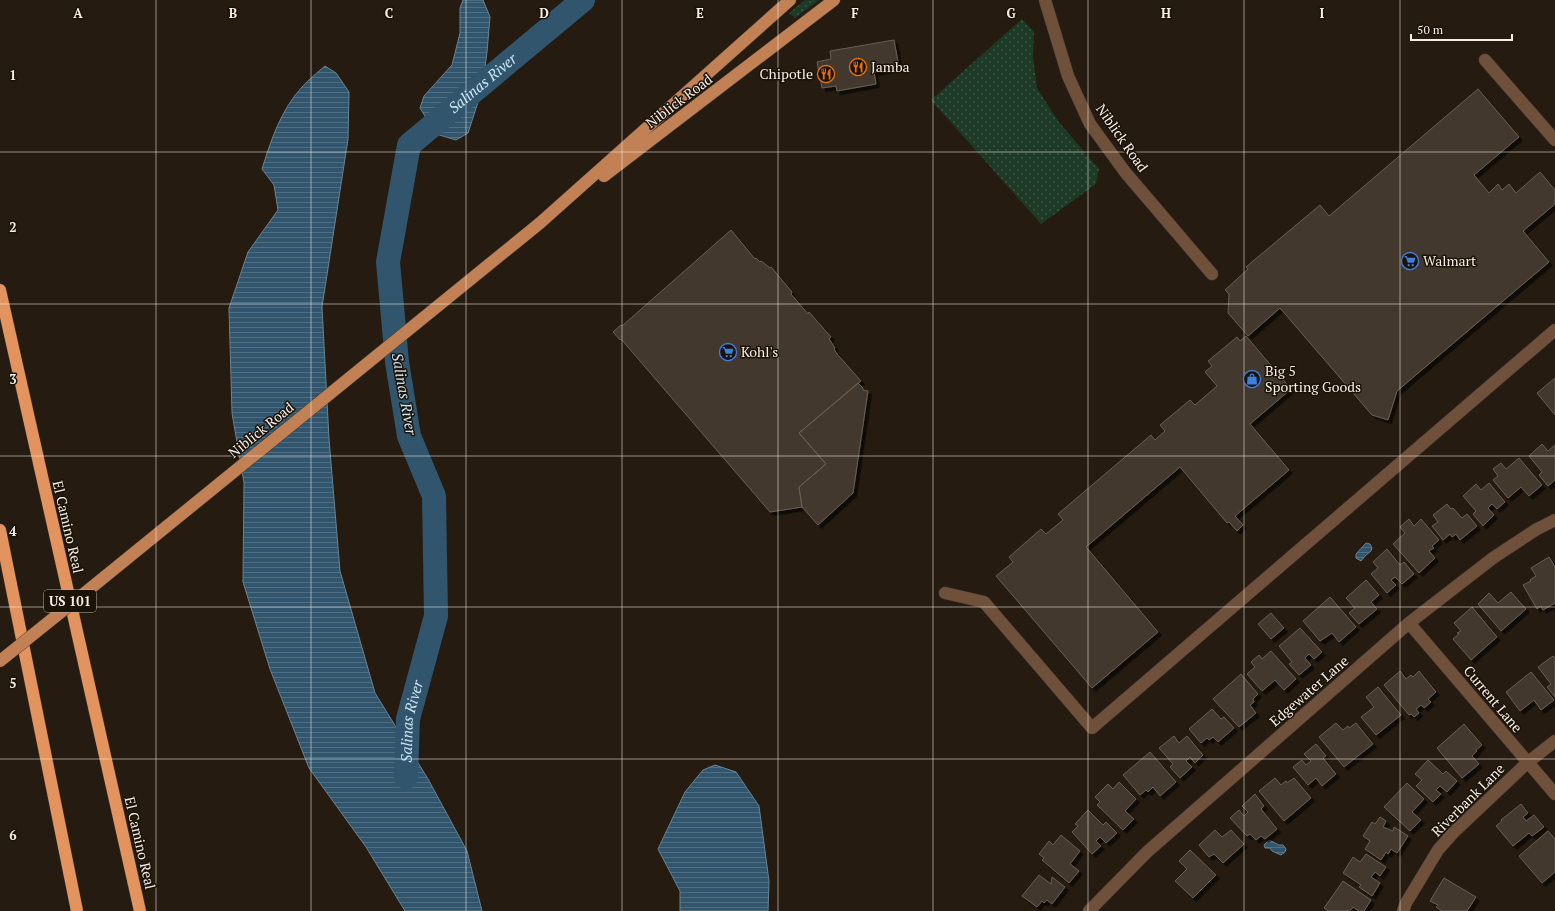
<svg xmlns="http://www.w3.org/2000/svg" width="1555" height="911" viewBox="0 0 1555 911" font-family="'PT Serif',serif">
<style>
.grass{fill:url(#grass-dots)}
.water{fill:url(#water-rules);stroke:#6b8392}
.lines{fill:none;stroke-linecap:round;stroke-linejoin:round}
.river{stroke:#30556d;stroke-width:24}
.building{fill:#43382d;stroke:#6a5f53;filter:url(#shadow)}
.minor-casing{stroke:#42392f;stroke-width:13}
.major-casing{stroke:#42392f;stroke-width:13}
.highway-casing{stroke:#42392f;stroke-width:13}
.minor{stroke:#6f503b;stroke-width:12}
.major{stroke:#c28155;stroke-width:12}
.highway{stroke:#e3945e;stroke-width:12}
.major-bridge-casing{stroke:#42392f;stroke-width:13;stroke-linecap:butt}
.major-bridge{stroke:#c28155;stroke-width:12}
.grid{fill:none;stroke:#f6efe8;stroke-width:1;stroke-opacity:0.55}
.labels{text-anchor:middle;stroke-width:3;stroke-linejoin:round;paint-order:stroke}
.shield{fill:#1b1208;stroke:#b4ada5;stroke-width:1}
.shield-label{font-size:13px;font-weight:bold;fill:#f6efe8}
.poi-label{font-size:14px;fill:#f6efe8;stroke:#1b1208;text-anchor:start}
.street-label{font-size:14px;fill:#f6efe8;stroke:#1b1208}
.water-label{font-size:15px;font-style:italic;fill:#cde6f7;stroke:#1b1208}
.grid-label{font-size:13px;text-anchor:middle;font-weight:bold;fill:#f6efe8;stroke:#1b1208;stroke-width:3;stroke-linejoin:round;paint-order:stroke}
</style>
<defs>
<pattern id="grass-dots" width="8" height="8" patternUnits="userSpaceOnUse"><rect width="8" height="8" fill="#1d3a26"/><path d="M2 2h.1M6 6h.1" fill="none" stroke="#3e5746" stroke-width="1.8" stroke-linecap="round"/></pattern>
<pattern id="water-rules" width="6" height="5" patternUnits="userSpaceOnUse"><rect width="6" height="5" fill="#30556d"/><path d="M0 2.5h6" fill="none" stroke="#4f6e82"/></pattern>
<filter id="shadow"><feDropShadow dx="3.5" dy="3.5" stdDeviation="0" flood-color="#0009"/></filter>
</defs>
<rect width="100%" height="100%" fill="#251b11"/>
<path class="grass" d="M 805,0 L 819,0 L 795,18 L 789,13 Z
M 1022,19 L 1034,32 L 1033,57 L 1037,88 L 1058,121 L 1099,169 L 1096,184 L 1041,224 L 931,100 Z"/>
<path class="water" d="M 463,0 L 483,0 L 490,17 L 487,52 L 482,90 L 468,133 L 456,140 L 436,134 L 420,108 L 424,96 L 452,65 L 460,33 L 460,8 Z
M 325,66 L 336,73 L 349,92 L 348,139 L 322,307 L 329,439 L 340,571 L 375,693 L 428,779 L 467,851 L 482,911 L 405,911 L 366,847 L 309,768 L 270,669 L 243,582 L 244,483 L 232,413 L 229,308 L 248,252 L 278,210 L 274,185 L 262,169 C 271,140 281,110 302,87 C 309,79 317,73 325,66 Z
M 1366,543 L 1370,544 L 1372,548 L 1371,551 L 1366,555 L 1361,561 L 1356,558 L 1356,554 Z
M 715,765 L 736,772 L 759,806 L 769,881 L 768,911 L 680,911 L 680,891 L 658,849 L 685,792 L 703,770 Z
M 1269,840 L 1279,845 L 1283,845 L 1286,849 L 1285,852 L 1281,855 L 1272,851 L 1270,848 L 1265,848 L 1264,845 Z"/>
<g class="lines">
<path class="river" id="s1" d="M 406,777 L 408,719 L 436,616 L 434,496 L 409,436 L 397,362 L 388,262 L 409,145 L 583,0"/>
</g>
<path class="building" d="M 894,40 L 899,67 L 874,72 L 876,84 L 837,91 L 836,86 L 822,88 L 817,62 L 831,59 L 830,51 Z
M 1478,89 L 1519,137 L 1474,175 L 1489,193 L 1498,184 L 1502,190 L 1509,184 L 1516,193 L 1540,172 L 1555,190 L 1555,204 L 1523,231 L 1549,262 L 1397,391 L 1388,420 L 1372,415 L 1280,308 L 1248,336 L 1228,313 L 1229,294 L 1225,290 L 1248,269 L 1246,267 L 1320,205 L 1329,216 Z
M 731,230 L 755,259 L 756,258 L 760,262 L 761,261 L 770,268 L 771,267 L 792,292 L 791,294 L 808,314 L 809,312 L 831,337 L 829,339 L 835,348 L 834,349 L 837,354 L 861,381 L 799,433 L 826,464 L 799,487 L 802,507 L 770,512 L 621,339 L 620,340 L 613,332 L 621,325 L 622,326 Z
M 1246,336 L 1291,389 L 1250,424 L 1289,470 L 1235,516 L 1243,525 L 1237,531 L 1229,522 L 1227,523 L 1180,467 L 1086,547 L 1158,632 L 1092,688 L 996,576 L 1013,562 L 1009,557 L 1041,529 L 1046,534 L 1063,520 L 1058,514 L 1151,435 L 1155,440 L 1165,431 L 1160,425 L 1190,400 L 1195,405 L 1217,386 L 1205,372 L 1212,366 L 1208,361 L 1237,337 L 1240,341 Z
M 1555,378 L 1555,415 L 1537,393 Z
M 858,383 L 863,388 L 863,390 L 868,391 L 853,493 L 818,525 L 802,507 L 799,487 L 826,464 L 799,433 Z
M 1542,444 L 1548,451 L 1555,445 L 1555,480 L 1548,486 L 1539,475 L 1542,472 L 1529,456 Z
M 1519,458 L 1542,485 L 1529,496 L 1521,487 L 1508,498 L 1493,480 L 1498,476 L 1493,469 L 1501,463 L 1506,469 Z
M 1489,483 L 1505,502 L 1497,509 L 1492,504 L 1488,508 L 1494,515 L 1483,526 L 1473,514 L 1476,511 L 1463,496 L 1476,484 L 1481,490 Z
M 1447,504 L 1451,509 L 1453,508 L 1462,518 L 1467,514 L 1477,526 L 1460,540 L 1456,534 L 1452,537 L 1450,534 L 1443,540 L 1432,526 L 1438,522 L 1433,515 Z
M 1409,519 L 1414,526 L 1421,519 L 1439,540 L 1432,546 L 1434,548 L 1429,551 L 1435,558 L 1419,573 L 1393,544 L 1405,533 L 1400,527 Z
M 1387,549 L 1400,565 L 1404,562 L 1414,574 L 1402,584 L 1395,577 L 1391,580 L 1396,585 L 1387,593 L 1371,574 L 1378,568 L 1373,562 Z
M 1549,557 L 1555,567 L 1555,603 L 1543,610 L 1541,606 L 1537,609 L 1523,585 L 1531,581 L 1530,580 L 1536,576 L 1531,568 Z
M 1366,580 L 1379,595 L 1371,602 L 1377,609 L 1359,624 L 1349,613 L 1355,608 L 1346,598 Z
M 1511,592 L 1526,609 L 1501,631 L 1478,604 L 1489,593 L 1498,603 Z
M 1330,597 L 1356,627 L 1339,642 L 1332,633 L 1320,641 L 1303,621 Z
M 1472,607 L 1497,637 L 1471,660 L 1453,639 L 1459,634 L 1457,633 L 1461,631 L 1454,623 Z
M 1271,613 L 1284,628 L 1271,639 L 1258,624 Z
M 1300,628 L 1322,652 L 1314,659 L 1309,654 L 1305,658 L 1311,665 L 1299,675 L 1289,664 L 1292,662 L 1279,646 Z
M 1271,651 L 1296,679 L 1284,690 L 1275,680 L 1262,691 L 1247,674 L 1255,667 L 1251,662 L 1259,655 L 1262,659 Z
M 1553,656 L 1555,658 L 1555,697 L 1547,687 L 1551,684 L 1538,667 Z
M 1400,671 L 1406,679 L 1411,675 L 1413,677 L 1419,671 L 1436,692 L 1428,699 L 1431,702 L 1424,708 L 1421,705 L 1416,709 L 1419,713 L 1414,717 L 1411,714 L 1409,715 L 1384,685 Z
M 1531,672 L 1554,700 L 1541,710 L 1534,700 L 1520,711 L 1506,692 Z
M 1241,674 L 1258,694 L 1253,699 L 1254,702 L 1250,705 L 1256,713 L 1239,727 L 1213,699 Z
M 1378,687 L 1401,715 L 1376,735 L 1361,717 L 1374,707 L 1366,697 Z
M 1212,709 L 1221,719 L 1224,717 L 1234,728 L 1218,742 L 1213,737 L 1209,740 L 1207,738 L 1201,743 L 1189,729 Z
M 1336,723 L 1343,730 L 1348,726 L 1349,728 L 1356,723 L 1373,744 L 1344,767 L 1319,737 Z
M 1464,724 L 1482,745 L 1476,750 L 1477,751 L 1472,756 L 1479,764 L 1462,778 L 1437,748 Z
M 1174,736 L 1179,743 L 1187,736 L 1203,755 L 1195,763 L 1190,757 L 1186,761 L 1192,767 L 1180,778 L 1170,767 L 1173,764 L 1159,748 Z
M 1316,744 L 1326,756 L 1323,758 L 1336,774 L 1322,786 L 1316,778 L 1308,785 L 1293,767 L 1302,760 L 1306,765 L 1311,761 L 1304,754 Z
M 1150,752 L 1176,782 L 1160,796 L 1153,787 L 1148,792 L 1146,790 L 1140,795 L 1123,775 Z
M 1428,760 L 1443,774 L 1446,771 L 1457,781 L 1447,792 L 1440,786 L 1436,790 L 1441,794 L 1433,802 L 1416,786 L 1422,780 L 1415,774 Z
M 1275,778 L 1281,785 L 1286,781 L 1287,783 L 1294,778 L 1311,798 L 1284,821 L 1259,791 Z
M 1119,782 L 1136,799 L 1125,811 L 1134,819 L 1123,830 L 1097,805 L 1100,802 L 1095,797 L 1108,784 L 1113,789 Z
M 1407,783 L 1424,799 L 1412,812 L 1421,820 L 1410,831 L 1384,807 Z
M 1255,794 L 1264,806 L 1261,809 L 1277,829 L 1265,839 L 1261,836 L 1256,840 L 1250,834 L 1247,836 L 1230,818 L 1239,810 L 1244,816 L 1248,812 L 1242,806 Z
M 1521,804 L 1528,813 L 1523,817 L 1526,821 L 1534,815 L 1544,827 L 1532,836 L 1529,833 L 1513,846 L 1496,826 L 1502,821 L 1501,820 Z
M 1088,810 L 1103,825 L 1106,822 L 1117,833 L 1106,843 L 1100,837 L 1096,841 L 1101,846 L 1092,854 L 1072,832 L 1078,826 L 1075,824 Z
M 1380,817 L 1386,821 L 1383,827 L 1393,831 L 1394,827 L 1408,836 L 1397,853 L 1391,849 L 1388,854 L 1386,852 L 1381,860 L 1365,849 L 1370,841 L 1363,836 L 1372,822 L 1375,824 Z
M 1215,830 L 1222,837 L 1231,830 L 1244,844 L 1223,863 L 1214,854 L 1209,857 L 1199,845 Z
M 1548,831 L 1555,839 L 1555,872 L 1542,883 L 1519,856 Z
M 1061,835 L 1080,851 L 1070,864 L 1079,871 L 1069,883 L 1042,860 L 1044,858 L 1039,854 L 1049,841 L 1053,845 Z
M 1190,850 L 1216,875 L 1193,898 L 1175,881 L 1187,869 L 1179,861 Z
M 1366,854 L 1386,867 L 1380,876 L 1375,872 L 1371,877 L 1380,883 L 1372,896 L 1359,887 L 1361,885 L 1343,873 L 1353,857 L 1360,862 Z
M 1039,875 L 1051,884 L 1052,877 L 1065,887 L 1052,904 L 1047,900 L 1044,903 L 1042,901 L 1037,907 L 1022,896 Z
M 1444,878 L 1476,897 L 1467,911 L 1442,911 L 1436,907 L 1438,905 L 1430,901 Z
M 1343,881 L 1371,900 L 1364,911 L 1359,911 L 1353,907 L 1350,911 L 1328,911 L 1324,908 Z"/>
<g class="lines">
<g class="minor-casing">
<path id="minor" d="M 1045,0 L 1068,76 L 1090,124 L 1125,172 L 1212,274
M 1485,60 L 1555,140
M 945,593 L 984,602 L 1092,728 L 1555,330
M 1409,623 L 1555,794
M 1089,911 L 1147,852 L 1409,623 L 1493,558 L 1537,529 L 1555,520
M 1403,911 L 1406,903 L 1438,850 L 1453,833 L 1527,763 L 1555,741"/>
</g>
<g class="major-casing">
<path id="major" d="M 604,176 L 834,0
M 81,596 L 540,223 L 790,0"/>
</g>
<g class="highway-casing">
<path id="highway" d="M 0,290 L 140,911
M 0,530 L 77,911"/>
</g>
<use href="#minor" class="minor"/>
<use href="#major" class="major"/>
<use href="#highway" class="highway"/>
<g class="major-bridge-casing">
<path id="major-bridge" d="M 0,661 L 81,596"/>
</g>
<use href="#major-bridge" class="major-bridge"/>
</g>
<path class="grid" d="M 156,0 L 156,911M 311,0 L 311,911M 466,0 L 466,911M 622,0 L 622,911M 778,0 L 778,911M 933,0 L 933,911M 1088,0 L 1088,911M 1244,0 L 1244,911M 1400,0 L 1400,911M 0,152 L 1555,152M 0,304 L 1555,304M 0,456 L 1555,456M 0,607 L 1555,607M 0,759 L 1555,759"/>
<defs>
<g id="restaurant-ring" transform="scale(0.9)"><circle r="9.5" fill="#1b1208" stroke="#e8710a" stroke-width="1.5"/><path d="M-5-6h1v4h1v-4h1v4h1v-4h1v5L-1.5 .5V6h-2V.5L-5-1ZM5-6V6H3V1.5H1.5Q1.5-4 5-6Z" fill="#e8710a"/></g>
<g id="supermarket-ring" transform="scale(0.9)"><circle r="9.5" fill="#1b1208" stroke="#3f7fe0" stroke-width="1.5"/><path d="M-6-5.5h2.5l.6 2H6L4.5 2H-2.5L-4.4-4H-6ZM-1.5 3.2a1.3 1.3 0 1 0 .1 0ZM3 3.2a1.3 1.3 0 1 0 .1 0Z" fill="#3f7fe0"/></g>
<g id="shop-ring" transform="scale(0.9)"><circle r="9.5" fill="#1b1208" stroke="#3f7fe0" stroke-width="1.5"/><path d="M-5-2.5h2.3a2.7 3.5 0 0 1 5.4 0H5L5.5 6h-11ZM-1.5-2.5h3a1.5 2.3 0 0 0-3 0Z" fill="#3f7fe0"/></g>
</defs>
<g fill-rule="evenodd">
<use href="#restaurant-ring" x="858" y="67"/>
<use href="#restaurant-ring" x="826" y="74"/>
<use href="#supermarket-ring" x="1410" y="261"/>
<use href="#supermarket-ring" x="728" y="352"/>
<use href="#shop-ring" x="1252" y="379"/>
</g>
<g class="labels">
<rect class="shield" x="44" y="590" width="52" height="22" rx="3"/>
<g class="shield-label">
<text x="70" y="606">US 101</text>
</g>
<g class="poi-label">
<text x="871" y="72">Jamba</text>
<text x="813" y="79" text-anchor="end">Chipotle</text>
<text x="1423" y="266">Walmart</text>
<text x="741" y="357">Kohl's</text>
<text x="1265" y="376">Big 5<tspan x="1265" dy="16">Sporting Goods</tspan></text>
</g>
<g class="street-label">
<text transform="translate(679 101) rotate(-37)" y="5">Niblick Road</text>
<text transform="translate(1122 138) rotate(55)" y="5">Niblick Road</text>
<text transform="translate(261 430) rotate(-39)" y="5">Niblick Road</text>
<text transform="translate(68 527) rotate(77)" y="5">El Camino Real</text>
<text transform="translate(1309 691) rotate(-41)" y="5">Edgewater Lane</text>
<text transform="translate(1493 699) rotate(50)" y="5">Current Lane</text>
<text transform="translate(1468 800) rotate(-45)" y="5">Riverbank Lane</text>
<text transform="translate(140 843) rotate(77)" y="5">El Camino Real</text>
</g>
<g class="water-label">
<text dy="5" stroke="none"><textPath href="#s1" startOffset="740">Salinas River</textPath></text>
<text transform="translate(404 394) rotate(80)" y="5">Salinas River</text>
<text dy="5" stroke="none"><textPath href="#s1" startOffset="56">Salinas River</textPath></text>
</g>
</g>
<g class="grid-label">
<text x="78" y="18">A</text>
<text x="233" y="18">B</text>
<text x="389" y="18">C</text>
<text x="544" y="18">D</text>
<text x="700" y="18">E</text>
<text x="855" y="18">F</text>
<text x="1011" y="18">G</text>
<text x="1166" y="18">H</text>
<text x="1322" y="18">I</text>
<text x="13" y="80">1</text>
<text x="13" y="232">2</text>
<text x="13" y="384">3</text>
<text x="13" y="536">4</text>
<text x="13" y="688">5</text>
<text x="13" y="840">6</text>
</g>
<path d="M1411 34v6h101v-6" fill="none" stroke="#f6efe8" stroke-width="2"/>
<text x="1417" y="34" font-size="12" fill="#f6efe8" stroke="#1b1208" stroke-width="3" paint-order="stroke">50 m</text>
</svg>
